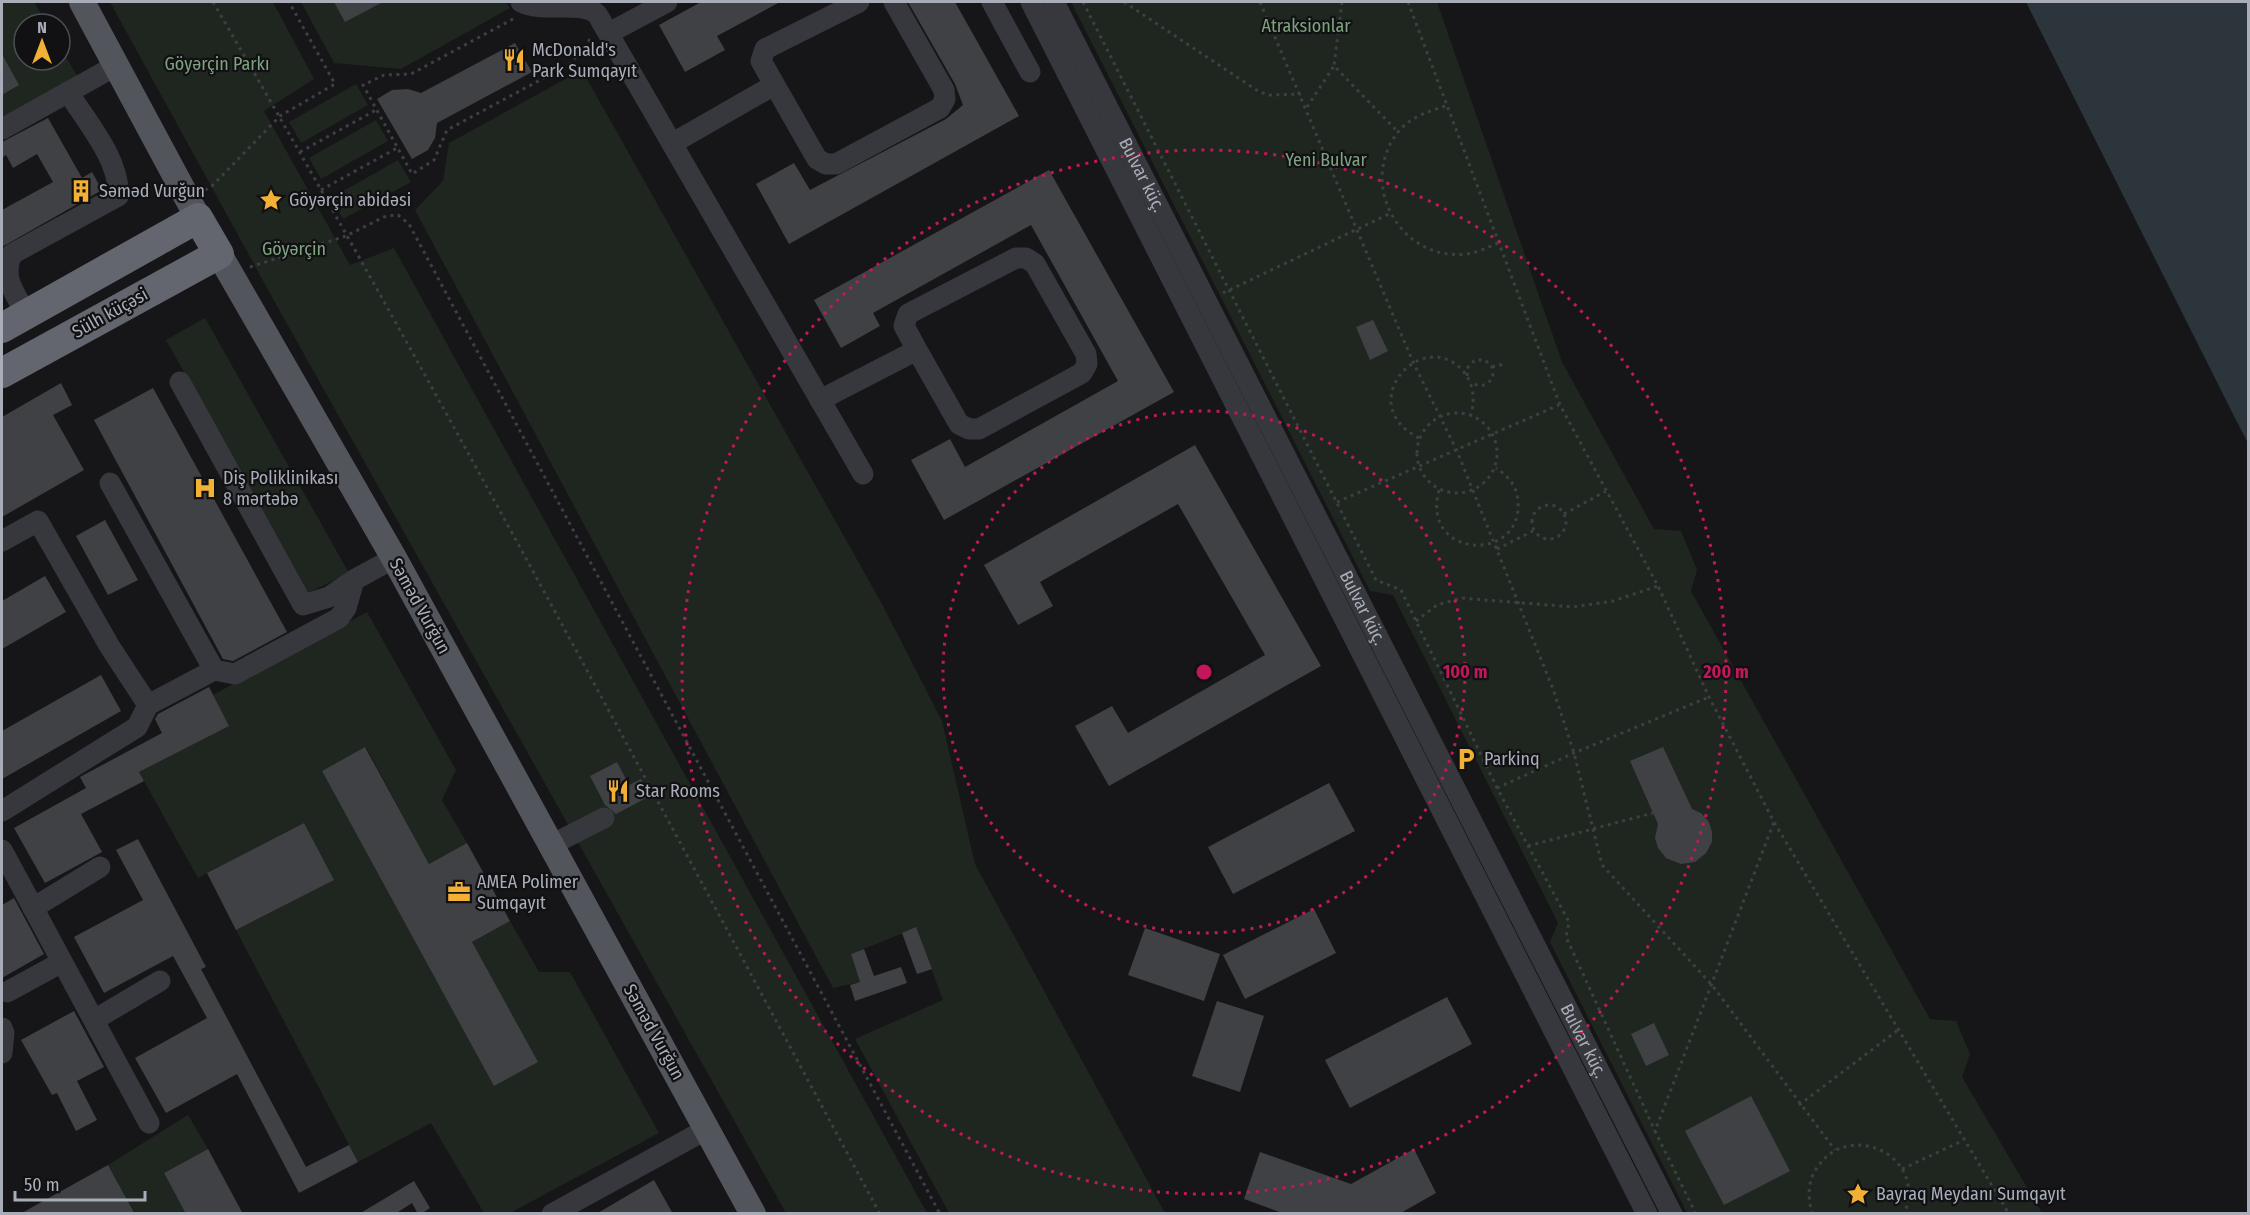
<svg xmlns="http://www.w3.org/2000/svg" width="2250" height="1215" viewBox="0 0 2250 1215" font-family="'Fira Sans Condensed',sans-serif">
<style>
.green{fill:#1e261f}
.water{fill:#2c353c}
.building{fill:#404145}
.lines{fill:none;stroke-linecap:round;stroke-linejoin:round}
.path{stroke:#3d3f44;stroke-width:3;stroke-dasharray:3 4.5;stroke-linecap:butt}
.minor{stroke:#37383d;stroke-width:21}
.major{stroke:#53555c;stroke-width:26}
.highway{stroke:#63666e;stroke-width:30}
.ring{fill:none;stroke:#c2185b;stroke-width:3;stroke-dasharray:3 6}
.labels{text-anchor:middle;stroke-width:4.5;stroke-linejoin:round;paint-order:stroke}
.park-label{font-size:18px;fill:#7fa381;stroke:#111113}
.poi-label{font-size:18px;fill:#a8adb8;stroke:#111113;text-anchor:start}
.street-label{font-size:18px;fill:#a8adb8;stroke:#111113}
.centre{fill:#c2185b;stroke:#111113;stroke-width:3}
.ring-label{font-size:18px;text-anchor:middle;font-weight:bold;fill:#c2185b;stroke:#111113;stroke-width:4.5;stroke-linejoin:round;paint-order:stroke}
</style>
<rect width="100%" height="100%" fill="#161618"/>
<path class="green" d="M 2,2 L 34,2 L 47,24 L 24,24 L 24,60 L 60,60 L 60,46 L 77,76 L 2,118 L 2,95 L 19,85 L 2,54 Z
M 110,2 L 273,2 L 314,79 L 264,111 L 350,265 L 394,248 L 927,1213 L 786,1213 L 277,306 Z
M 301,2 L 506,2 L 510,8 L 401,69 L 334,63 Z
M 1071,2 L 1437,2 L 1562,362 L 1654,529 L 1681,531 L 1697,570 L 1691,591 L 1930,1019 L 1956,1021 L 1970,1054 L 1962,1077 L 2042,1213 L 1687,1213 L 1550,942 L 1558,923 L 1393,595 L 1370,591 Z
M 582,70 L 882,604 L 942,721 L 975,864 L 1165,1213 L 949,1213 L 855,1039 L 943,1000 L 916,928 L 851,954 L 860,982 L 833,988 L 415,210 L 443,181 L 449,143 Z
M 356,84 L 368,105 L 301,143 L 289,122 Z
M 376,120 L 388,141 L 321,179 L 309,158 Z
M 398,160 L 411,182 L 343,219 L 331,198 Z
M 205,318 L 349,573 L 308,593 L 166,340 Z
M 367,612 L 456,770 L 442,800 L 467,843 L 429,864 L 366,747 L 322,771 L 494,1085 L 472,942 L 510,921 L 539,972 L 570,972 L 659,1133 L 510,1213 L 484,1213 L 431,1123 L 358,1162 L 236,930 L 333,880 L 304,823 L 198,878 L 139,772 L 228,726 L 213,695 Z
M 188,1115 L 208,1149 L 164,1173 L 186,1213 L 135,1213 L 108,1165 Z"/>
<path class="water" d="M 2026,2 L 2248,2 L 2248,443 L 2234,416 Z"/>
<path class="building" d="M 334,2 L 383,2 L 345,22 Z
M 701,2 L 780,2 L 717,36 L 725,50 L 685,72 L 659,25 Z
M 908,2 L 955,2 L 1019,116 L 789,244 L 756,184 L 794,163 L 810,190 L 946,119 L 963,105 L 955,84 Z
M 515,43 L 532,72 L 437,123 L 435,138 L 428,150 L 412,159 L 377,99 L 392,90 L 408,89 L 421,93 Z
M 2,54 L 19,85 L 2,95 Z
M 48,118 L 82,178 L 92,172 L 102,190 L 2,247 L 2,210 L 53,182 L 37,154 L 13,168 L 6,155 L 2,158 L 2,142 Z
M 1049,170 L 1174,392 L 944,520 L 911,460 L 950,439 L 965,467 L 1118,381 L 1031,225 L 873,313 L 880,326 L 841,348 L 814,300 Z
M 1373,320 L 1388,351 L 1370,360 L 1356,327 Z
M 61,383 L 72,405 L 53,415 L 84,470 L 2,517 L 2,417 Z
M 153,388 L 287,632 L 233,661 L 223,659 L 94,420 Z
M 1195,445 L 1321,666 L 1109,786 L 1075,726 L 1112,706 L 1128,733 L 1265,655 L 1178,504 L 1040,582 L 1053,606 L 1018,625 L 984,565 Z
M 105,520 L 138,580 L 108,595 L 76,536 Z
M 45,576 L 66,612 L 2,649 L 2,601 Z
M 101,675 L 121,711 L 2,779 L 2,731 Z
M 209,687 L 229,726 L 139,772 L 144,781 L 81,814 L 102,852 L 45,883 L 14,828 L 86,788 L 80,777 L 162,733 L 155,719 L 158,714 Z
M 365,747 L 429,864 L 467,843 L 510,921 L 472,942 L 538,1062 L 494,1086 L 322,771 Z
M 1663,747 L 1692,809 L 1701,813 L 1709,822 L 1712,832 L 1712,842 L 1706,853 L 1695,862 L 1681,864 L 1666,858 L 1658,848 L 1655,838 L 1658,824 L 1630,761 Z
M 617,762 L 629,785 L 641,779 L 650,796 L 616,814 L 605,805 L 590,776 Z
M 1329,783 L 1355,831 L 1233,894 L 1208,847 Z
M 304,823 L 334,880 L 236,930 L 207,873 Z
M 138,839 L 206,967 L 201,969 L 306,1167 L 349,1145 L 358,1162 L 299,1193 L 237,1074 L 166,1113 L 135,1058 L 207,1018 L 173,956 L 104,993 L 74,937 L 143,900 L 116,850 Z
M 14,898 L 44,954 L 2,978 L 2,905 Z
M 1314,909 L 1336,953 L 1245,999 L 1223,955 Z
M 916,927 L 932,969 L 917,974 L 902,933 Z
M 1145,928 L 1220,954 L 1204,1001 L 1128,975 Z
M 864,949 L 874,976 L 901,967 L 907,983 L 855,1001 L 850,985 L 860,982 L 851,954 Z
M 1447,997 L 1472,1044 L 1350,1108 L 1325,1060 Z
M 1217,1001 L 1264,1016 L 1240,1092 L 1192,1076 Z
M 74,1011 L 104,1067 L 77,1081 L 97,1120 L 76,1131 L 57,1093 L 52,1095 L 21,1040 Z
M 1654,1023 L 1669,1055 L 1646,1066 L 1631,1034 Z
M 1751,1096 L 1790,1171 L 1724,1205 L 1685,1131 Z
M 208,1149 L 243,1214 L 186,1214 L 164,1173 Z
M 1414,1149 L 1436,1193 L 1399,1214 L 1285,1214 L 1244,1199 L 1260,1152 L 1351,1184 Z
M 108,1165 L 135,1214 L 20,1214 Z
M 654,1180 L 673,1214 L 596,1214 Z
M 414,1181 L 430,1208 L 421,1214 L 418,1214 L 412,1203 L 395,1214 L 359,1214 Z"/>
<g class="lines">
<path class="path" d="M 213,2 C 445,400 661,808 880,1214
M 1083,2 L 1376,580 L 1401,590 L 1497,788 L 1569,922 L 1566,937 L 1655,1131
M 1124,2 L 1258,91 L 1268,95 L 1301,94
M 1260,2 L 1413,362 L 1457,451 L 1553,689 L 1574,753 L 1602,865 L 1712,985 L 1835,1150
M 1342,2 L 1334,66 L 1398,132
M 1408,2 L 1560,405 L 1658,586 L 1709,697 L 1774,822 L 2009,1214
M 513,19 L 411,74 L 384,75 L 363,85 L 412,174 L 434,160 L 447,130 L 570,64 L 591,38
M 1445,106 C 1428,112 1410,117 1398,132 C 1357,185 1401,262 1467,254 C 1477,253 1488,247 1498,243
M 1307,107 L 1334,66
M 300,152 L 376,110
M 205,190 L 212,186 L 280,116 L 335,84 L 289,2
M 321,190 L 397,148
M 250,267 L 346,236 L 386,216 L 398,215 L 409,224 L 940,1214
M 1223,293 L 1389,214
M 1492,367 L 1504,364
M 1467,376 L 1468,367 L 1475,360 L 1485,360 L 1492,367 L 1493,376 C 1489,385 1481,388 1472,383
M1417 453a40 40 0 1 1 80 0a40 40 0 1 1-80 0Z
M 1419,438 C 1351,404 1423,325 1463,371 C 1474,384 1475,398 1471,415
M 1439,490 C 1420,559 1523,564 1518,501 C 1517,486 1508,476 1496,468
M 1337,502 L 1559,405
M1532 522a17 17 0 1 1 34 0a17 17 0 1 1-34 0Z
M 1564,514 L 1606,491
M 1497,549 L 1533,531
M 1416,621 L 1437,605 L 1461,598 L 1573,607 L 1613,601 L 1658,586
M 1497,788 L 1574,753 L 1709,697
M 1528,846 L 1653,813
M 1799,1105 L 1898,1030
M 1902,1169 L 1964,1140
M 1696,1214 L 1655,1131 L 1774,822
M 1813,1214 C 1808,1203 1808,1188 1812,1177 C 1839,1115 1930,1152 1904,1214"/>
<g class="minor">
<path d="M 521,2 C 544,13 580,0 597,14 L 863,474"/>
<path d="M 859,2 L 765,49 L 761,61 L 817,159 L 826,164 L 836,164 L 940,108 L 945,99 L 944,90 L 894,2"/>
<path d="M 992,2 L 1030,72"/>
<path d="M 1031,2 L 1647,1214"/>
<path id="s1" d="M 1054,2 L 1672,1214"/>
<path d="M 609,33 L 667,2"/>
<path d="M 2,129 L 117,65"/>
<path d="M 673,143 L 774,85"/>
<path d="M 26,314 C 15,293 1,278 12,254 L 118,196 C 121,161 86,121 68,92"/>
<path d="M 180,382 L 303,605 L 329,597 L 354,580"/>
<path d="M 820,400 L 917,350 L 904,326 L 908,314 L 1016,258 L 1026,258 L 1035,264 L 1086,354 L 1087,364 L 1082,373 L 979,429 L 969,429 L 959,424 L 917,350"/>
<path d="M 110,483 L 214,670"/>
<path d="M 2,541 L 38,521 L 110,647 L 148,705"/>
<path d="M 2,811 L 137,727 L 148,705 L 214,670 L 235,674 L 339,618 L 346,608 L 354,580 L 394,558"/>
<path d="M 551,845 L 604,818"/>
<path d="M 2,850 L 149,1123"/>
<path d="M 33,908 L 100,867"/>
<path d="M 7,992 L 62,962"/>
<path d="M 94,1020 L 160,981"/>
<path d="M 2,1028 L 4,1033 L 2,1053"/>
<path d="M 552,1214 L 707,1129"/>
</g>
<path class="major" d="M 82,2 L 198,218
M 219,254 L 394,558 L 753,1214"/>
<path class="highway" d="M 2,328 L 198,218 L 219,254 L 2,373"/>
</g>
<g class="ring">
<circle cx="1204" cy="672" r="261"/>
<circle cx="1204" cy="672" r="522"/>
</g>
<defs>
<g id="restaurant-bare" transform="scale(1.8)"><path d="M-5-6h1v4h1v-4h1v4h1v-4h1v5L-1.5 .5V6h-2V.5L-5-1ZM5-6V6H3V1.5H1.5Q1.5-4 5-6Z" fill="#f2b134" stroke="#111113" stroke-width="2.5" paint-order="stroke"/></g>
<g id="building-bare" transform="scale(1.8)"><path d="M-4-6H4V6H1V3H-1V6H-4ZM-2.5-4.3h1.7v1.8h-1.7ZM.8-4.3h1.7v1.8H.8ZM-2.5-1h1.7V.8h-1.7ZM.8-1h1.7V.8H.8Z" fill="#f2b134" stroke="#111113" stroke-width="2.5" paint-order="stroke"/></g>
<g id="sight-bare" transform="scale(1.8)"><path d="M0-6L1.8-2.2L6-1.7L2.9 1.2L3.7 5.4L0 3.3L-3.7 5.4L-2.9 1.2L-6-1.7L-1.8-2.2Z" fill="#f2b134" stroke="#111113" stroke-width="2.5" paint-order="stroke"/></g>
<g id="hospital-bare" transform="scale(1.8)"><path d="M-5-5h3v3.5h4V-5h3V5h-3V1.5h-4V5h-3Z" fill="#f2b134" stroke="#111113" stroke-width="2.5" paint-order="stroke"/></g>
<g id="parking-bare" transform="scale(1.8)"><path d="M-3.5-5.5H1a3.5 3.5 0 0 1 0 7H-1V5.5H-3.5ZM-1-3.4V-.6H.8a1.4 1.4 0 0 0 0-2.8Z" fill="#f2b134" stroke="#111113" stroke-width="2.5" paint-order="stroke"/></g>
<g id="office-bare" transform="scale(1.8)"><path d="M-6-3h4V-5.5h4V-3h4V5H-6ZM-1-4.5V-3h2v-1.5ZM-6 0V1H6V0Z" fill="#f2b134" stroke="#111113" stroke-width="2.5" paint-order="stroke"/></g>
</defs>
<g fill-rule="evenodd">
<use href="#restaurant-bare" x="514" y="60"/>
<use href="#building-bare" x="81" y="191"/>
<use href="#sight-bare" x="271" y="200"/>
<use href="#hospital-bare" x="205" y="488"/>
<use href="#parking-bare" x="1466" y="759"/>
<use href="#restaurant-bare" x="618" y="791"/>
<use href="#office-bare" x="459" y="892"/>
<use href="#sight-bare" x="1858" y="1194"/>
</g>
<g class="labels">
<g class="park-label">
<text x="1306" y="32">Atraksionlar</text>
<text x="217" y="70">Göyərçin Parkı</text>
<text x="1326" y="166">Yeni Bulvar</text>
<text x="294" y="255">Göyərçin</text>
</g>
<g class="poi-label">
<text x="532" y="56">McDonald's<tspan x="532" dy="21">Park Sumqayıt</tspan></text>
<text x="99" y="197">Səməd Vurğun</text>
<text x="289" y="206">Göyərçin abidəsi</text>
<text x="223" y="484">Diş Poliklinikası<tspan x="223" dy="21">8 mərtəbə</tspan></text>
<text x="1484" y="765">Parkinq</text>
<text x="636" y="797">Star Rooms</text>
<text x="477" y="888">AMEA Polimer<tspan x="477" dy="21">Sumqayıt</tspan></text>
<text x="1876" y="1200">Bayraq Meydanı Sumqayıt</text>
</g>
<g class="street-label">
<text dy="6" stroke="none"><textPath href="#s1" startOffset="194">Bulvar küç.</textPath></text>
<text transform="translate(110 313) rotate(-29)" y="6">Sülh küçəsi</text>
<text transform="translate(420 606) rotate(61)" y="6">Səməd Vurğun</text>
<text dy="6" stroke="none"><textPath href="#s1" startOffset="680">Bulvar küç.</textPath></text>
<text transform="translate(654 1032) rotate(61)" y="6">Səməd Vurğun</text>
<text dy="6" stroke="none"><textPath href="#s1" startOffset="1166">Bulvar küç.</textPath></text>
</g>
</g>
<circle cx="1204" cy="672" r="9" class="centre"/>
<g class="ring-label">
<text x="1465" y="678">100 m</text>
<text x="1726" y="678">200 m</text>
</g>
<rect width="2250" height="1215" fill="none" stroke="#a8adb8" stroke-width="6"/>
<g transform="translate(42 42)"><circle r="28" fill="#111113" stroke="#4d4f55" stroke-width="1.5"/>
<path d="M0-4.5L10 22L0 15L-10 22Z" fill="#f2b134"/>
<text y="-9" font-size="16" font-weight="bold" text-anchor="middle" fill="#a8adb8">N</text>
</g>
<path d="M15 1191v9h130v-9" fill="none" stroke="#a8adb8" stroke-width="3"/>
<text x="24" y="1191" font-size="18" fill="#a8adb8" stroke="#111113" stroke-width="4.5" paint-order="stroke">50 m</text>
</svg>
